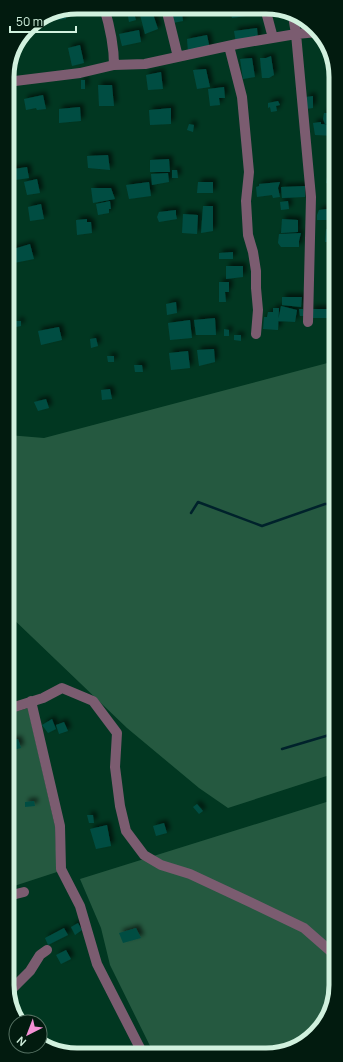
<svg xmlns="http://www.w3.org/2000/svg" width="343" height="1062" viewBox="0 0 343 1062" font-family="Manrope,sans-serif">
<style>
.green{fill:#255940}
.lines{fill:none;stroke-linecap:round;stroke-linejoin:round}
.stream{stroke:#00222b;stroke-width:2.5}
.building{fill:#054d43;filter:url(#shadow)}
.minor{stroke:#7b5c70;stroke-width:10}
.rim{fill:none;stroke:#d1f1de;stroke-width:5}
</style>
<defs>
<filter id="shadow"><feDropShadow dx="3.5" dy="-3.5" stdDeviation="2" flood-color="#0009"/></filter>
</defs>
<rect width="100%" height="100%" fill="#013721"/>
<path class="green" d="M 335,361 L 336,773 L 228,808 L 199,788 L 127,728 L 8,614 L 8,481 L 10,479 L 8,467 L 8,435 L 44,438 Z
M 28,708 L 55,826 L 57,872 L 8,888 L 8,714 Z
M 336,799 L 336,989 L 319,1031 L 279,1054 L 154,1054 L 110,965 L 101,928 L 80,879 Z"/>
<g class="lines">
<path class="stream" d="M 191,513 L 198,502 L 262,526 L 325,504 L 335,504
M 282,749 L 336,733"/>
</g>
<path class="building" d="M 77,7 L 84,7 L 86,14 L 73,16 L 72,9 Z
M 148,7 L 151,8 L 158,29 L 145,34 L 139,11 Z
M 229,8 L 252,8 L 253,15 L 232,18 Z
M 133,10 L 136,20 L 129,22 L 127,11 Z
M 65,12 L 66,19 L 57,20 L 56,15 Z
M 182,13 L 183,21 L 173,23 L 172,15 Z
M 257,28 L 258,39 L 236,43 L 234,31 Z
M 139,30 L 141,42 L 122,46 L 119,34 Z
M 207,35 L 210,49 L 188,53 L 187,39 Z
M 80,45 L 84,63 L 72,66 L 68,48 Z
M 271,56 L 274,75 L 269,78 L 262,78 L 260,58 L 266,58 Z
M 252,58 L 255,77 L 243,79 L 240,59 Z
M 206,69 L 210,87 L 197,89 L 193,70 Z
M 161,72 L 163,89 L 148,90 L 146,75 Z
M 81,80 L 85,80 L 85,89 L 81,89 Z
M 98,85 L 112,85 L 114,106 L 99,106 Z
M 224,87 L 225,98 L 219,98 L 220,105 L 210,106 L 208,89 Z
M 43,95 L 46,109 L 37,110 L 36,108 L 26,110 L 24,99 Z
M 313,96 L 313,108 L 306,109 L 306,97 Z
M 278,101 L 280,105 L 276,106 L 277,111 L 271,112 L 270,107 L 268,108 L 268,103 Z
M 80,107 L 81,121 L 59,123 L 59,109 Z
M 171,108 L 171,124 L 150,125 L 149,110 Z
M 331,111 L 335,111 L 335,123 L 325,124 L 323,119 L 324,113 L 330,113 Z
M 321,122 L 321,124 L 335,125 L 335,136 L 315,135 L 313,123 Z
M 189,124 L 194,125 L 193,132 L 187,130 Z
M 108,155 L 110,170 L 88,168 L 87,156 Z
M 169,159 L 170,172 L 150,172 L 150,160 Z
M 27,167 L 29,178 L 9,181 L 7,170 Z
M 172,170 L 177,170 L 178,178 L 172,178 Z
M 168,173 L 169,182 L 152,185 L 151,174 Z
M 327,177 L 332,178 L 332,184 L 326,183 Z
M 37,179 L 40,193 L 27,195 L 24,182 Z
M 149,182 L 151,196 L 129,199 L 126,185 Z
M 198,182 L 213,182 L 213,193 L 197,193 Z
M 280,182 L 278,188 L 280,197 L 273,198 L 272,195 L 257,197 L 256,187 L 259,186 L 259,184 Z
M 305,186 L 305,197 L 282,198 L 281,187 Z
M 91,188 L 111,188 L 115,199 L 93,203 Z
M 110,201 L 111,209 L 109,209 L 109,213 L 98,215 L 96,204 Z
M 288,201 L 289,209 L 281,210 L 280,202 Z
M 41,204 L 44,219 L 30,221 L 28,207 Z
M 203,206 L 213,206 L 213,231 L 201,233 Z
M 327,209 L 327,220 L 317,220 L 317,215 L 319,210 Z
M 330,209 L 335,209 L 335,220 L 329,221 L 328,214 Z
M 176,210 L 176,215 L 177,219 L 159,222 L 157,217 L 159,212 Z
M 183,214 L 198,215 L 197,234 L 182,233 Z
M 87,219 L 87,222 L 91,222 L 92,233 L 77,235 L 76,220 Z
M 282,219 L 298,220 L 298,232 L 281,233 Z
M 326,229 L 335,229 L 335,242 L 325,242 Z
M 301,233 L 299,241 L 299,247 L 281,247 L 278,243 L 279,234 Z
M 30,244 L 34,259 L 9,264 L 7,258 L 7,251 Z
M 233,252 L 233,259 L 219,259 L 219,253 Z
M 226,266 L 243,266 L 243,277 L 226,279 Z
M 219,282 L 229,282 L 229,292 L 225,292 L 226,302 L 219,302 Z
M 282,297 L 302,297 L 301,307 L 282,305 Z
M 176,302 L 177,313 L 167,315 L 166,304 Z
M 281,306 L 297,310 L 295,322 L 278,321 Z
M 273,308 L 279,308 L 278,330 L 263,329 L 264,317 L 267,317 L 268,312 L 273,312 Z
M 299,309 L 303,309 L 304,316 L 300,316 Z
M 311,309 L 335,309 L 335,318 L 310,318 Z
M 215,318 L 216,335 L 196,335 L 194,320 Z
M 190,320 L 192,338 L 170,340 L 168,323 Z
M 16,321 L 21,321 L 21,326 L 16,327 Z
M 59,327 L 62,340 L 41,345 L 38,331 Z
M 224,329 L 229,330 L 229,336 L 224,336 Z
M 234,335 L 241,335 L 241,341 L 234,340 Z
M 96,338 L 98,346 L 91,348 L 90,339 Z
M 214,349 L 215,362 L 199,366 L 197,350 Z
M 188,351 L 190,368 L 171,370 L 169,353 Z
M 107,356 L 114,356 L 114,362 L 108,362 Z
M 134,365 L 142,365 L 143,372 L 135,372 Z
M 110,389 L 112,399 L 102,400 L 101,390 Z
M 46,399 L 49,408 L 38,411 L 34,402 Z
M 52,719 L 56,729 L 48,733 L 42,725 Z
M 64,722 L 68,731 L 59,734 L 56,725 Z
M 18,739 L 21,748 L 9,751 L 8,742 Z
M 34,801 L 35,806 L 25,807 L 25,802 Z
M 197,804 L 203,811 L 199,814 L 193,807 Z
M 87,815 L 93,815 L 94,823 L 89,823 Z
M 164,823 L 167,833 L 156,836 L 153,826 Z
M 107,825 L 111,846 L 96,849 L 90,829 Z
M 78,923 L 82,930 L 75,935 L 71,927 Z
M 64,928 L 68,935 L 48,945 L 45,938 Z
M 136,928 L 141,938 L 123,943 L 119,933 Z
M 66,950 L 71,959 L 61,964 L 56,955 Z"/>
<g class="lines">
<path class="minor" d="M 104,7 C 110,27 114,44 114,65
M 166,8 L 178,57
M 265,8 L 273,38
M 293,16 L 296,34 L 311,197 L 308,322
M 229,46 L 242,97 L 249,172 L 246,201 L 248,235 L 253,252 L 256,271 L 256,288 L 258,310 L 256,334
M 7,82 L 80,73 L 114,65 L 145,64 L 237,44 L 296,34 L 318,32
M 31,701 L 60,826 L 61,869 L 80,906 L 97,964 L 143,1054
M 8,709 L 43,698 L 62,688 L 93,701 L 117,733 L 115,767 L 120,806 L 126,831 L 144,855 L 161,865 L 190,874 L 252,903 L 304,928 L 336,956
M 8,896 L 24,892
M 8,998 L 12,989 L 30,971 L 40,955 L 47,950"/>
</g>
<path d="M0 0H343V1062H0ZM77 14H266A63 63 0 0 1 329 77V985A63 63 0 0 1 266 1048H77A63 63 0 0 1 14 985V77A63 63 0 0 1 77 14Z" fill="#021b0f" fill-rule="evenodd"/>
<path class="rim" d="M77 14H266A63 63 0 0 1 329 77V985A63 63 0 0 1 266 1048H77A63 63 0 0 1 14 985V77A63 63 0 0 1 77 14Z"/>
<g transform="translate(28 1034) rotate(222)"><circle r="19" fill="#021b0f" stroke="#557162"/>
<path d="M0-3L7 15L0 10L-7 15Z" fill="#f391d5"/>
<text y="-6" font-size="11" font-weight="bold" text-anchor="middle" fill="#d1f1de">N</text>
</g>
<path d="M10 26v6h66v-6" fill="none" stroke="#d1f1de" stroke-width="2"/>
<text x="16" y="26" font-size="12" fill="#d1f1de" stroke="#021b0f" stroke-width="3" paint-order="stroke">50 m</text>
</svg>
